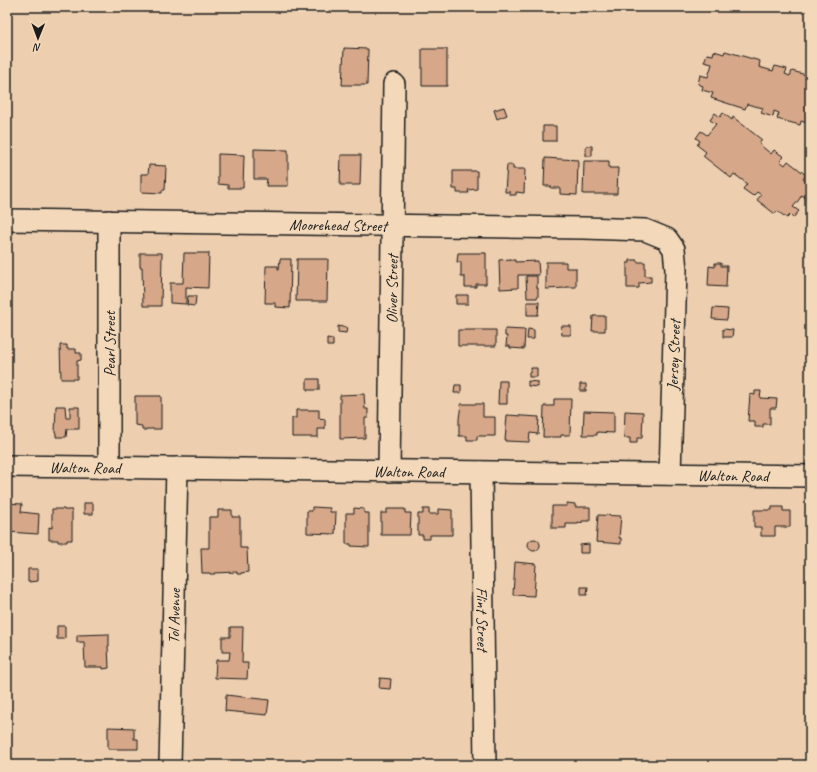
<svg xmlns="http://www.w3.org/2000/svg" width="817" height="772" viewBox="0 0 817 772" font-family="Caveat,sans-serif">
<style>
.building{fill:#d6a788;stroke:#1c1c1c}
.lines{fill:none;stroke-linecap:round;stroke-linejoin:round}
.minor-casing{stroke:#1c1c1c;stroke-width:24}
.minor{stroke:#f3d9ba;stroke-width:21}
.labels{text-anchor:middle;stroke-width:3;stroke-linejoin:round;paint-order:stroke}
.street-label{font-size:16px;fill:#1c1c1c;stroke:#f3d9ba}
</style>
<rect width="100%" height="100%" fill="#edcfb0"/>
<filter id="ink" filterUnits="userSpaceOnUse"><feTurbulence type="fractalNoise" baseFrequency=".025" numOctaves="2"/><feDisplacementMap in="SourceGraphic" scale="8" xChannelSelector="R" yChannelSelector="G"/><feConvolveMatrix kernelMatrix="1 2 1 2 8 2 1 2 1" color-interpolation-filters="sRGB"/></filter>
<g filter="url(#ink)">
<path class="building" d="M 344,48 L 368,49 L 367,85 L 342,85 Z
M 422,49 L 447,49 L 447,86 L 422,86 Z
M 714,51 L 724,54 L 725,51 L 760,61 L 759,67 L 773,71 L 775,66 L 787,69 L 785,74 L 790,76 L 792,71 L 810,76 L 810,124 L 801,121 L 800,125 L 777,119 L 779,113 L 774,111 L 773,117 L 761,113 L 763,108 L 747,104 L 745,109 L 711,98 L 713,93 L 702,90 L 703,86 L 698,84 L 700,75 L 708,77 L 712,64 L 704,62 L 707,54 L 713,55 Z
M 504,107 L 507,115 L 497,119 L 494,110 Z
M 715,113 L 720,117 L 723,113 L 732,120 L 733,117 L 762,140 L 759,144 L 771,154 L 774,150 L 784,157 L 780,161 L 785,165 L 788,161 L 806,175 L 803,179 L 810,185 L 810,187 L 808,189 L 810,191 L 810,195 L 807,199 L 802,195 L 798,201 L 793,207 L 799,211 L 793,218 L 790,215 L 787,218 L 777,211 L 775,214 L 757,200 L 761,195 L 757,192 L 753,196 L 743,189 L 747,184 L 741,179 L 734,174 L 731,178 L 703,156 L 706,152 L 697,145 L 700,141 L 696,138 L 701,131 L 707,135 L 716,124 L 710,120 Z
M 543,126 L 556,126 L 556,141 L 543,141 Z
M 586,146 L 592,146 L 592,156 L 586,156 Z
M 254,149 L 288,150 L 288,186 L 266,186 L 267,179 L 254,179 Z
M 218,154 L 244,155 L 243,188 L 228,188 L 228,185 L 218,184 Z
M 341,155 L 361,155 L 360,185 L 340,185 Z
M 545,158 L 578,160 L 577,195 L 560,194 L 560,188 L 551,188 L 551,186 L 544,186 Z
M 584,161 L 609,161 L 609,168 L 618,168 L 617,194 L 583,194 Z
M 149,165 L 166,166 L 165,190 L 162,190 L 162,193 L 141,192 L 141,174 L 148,174 Z
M 507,165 L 513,165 L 513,169 L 525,169 L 524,193 L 516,192 L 516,195 L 510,195 L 510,192 L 505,192 Z
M 453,171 L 477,171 L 477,189 L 468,190 L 469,193 L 457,193 L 457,189 L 453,189 Z
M 140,253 L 162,253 L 161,306 L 143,306 L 142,267 L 140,267 Z
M 184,253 L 209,253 L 208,288 L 186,287 L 186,304 L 170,303 L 170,283 L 183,283 Z
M 458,253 L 486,253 L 486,284 L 476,284 L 476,287 L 465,287 L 465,277 L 461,277 L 461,262 L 457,262 Z
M 280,259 L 291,259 L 290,308 L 275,307 L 275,303 L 265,303 L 266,266 L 278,266 L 278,269 L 279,269 Z
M 297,259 L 328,259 L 327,301 L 296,301 Z
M 511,259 L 511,260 L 515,260 L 515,262 L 538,261 L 539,275 L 518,275 L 518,288 L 500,289 L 499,260 Z
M 630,260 L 637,260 L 637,262 L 645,262 L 645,276 L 651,276 L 651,282 L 639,283 L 639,288 L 627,288 L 627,263 L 630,263 Z
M 546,262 L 566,262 L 566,268 L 576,268 L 576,287 L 566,287 L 566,288 L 546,289 Z
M 715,263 L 721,263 L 721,266 L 727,266 L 726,287 L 708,286 L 709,266 L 715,267 Z
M 526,276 L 537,276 L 537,288 L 538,288 L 538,297 L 537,297 L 537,298 L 527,298 Z
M 456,295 L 468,295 L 468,304 L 456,304 Z
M 188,296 L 196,296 L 195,306 L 187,305 Z
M 527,302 L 539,302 L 538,315 L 527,315 Z
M 713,308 L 728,309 L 727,320 L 712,319 Z
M 593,316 L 605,316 L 605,331 L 592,331 Z
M 338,326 L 347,328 L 346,333 L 338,332 Z
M 561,326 L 571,326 L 571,335 L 562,335 Z
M 505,329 L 525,330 L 524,349 L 510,348 L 510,346 L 506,346 L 507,336 L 505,336 Z
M 528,329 L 534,330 L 534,339 L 527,339 Z
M 723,329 L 733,330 L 732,337 L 723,337 Z
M 458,330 L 496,330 L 496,346 L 458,346 Z
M 327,338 L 333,339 L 333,346 L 327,346 Z
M 60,345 L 67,345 L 67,349 L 76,349 L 76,353 L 81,353 L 81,360 L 77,361 L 77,379 L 61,379 Z
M 531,368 L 537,368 L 537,377 L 529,377 L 529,372 L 531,372 Z
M 307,379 L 319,379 L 319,390 L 307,390 Z
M 499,381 L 507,381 L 507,404 L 498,404 Z
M 528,381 L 538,382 L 538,387 L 528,386 Z
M 580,384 L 586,384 L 586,391 L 580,391 Z
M 455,385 L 461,385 L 461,393 L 454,393 Z
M 755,391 L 761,391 L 760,398 L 777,399 L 776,408 L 770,408 L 770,424 L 763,424 L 763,427 L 755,427 L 755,421 L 748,421 L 750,394 L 755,395 Z
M 364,394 L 365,409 L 368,409 L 368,418 L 365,418 L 365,438 L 340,439 L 340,395 Z
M 135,396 L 161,396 L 161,429 L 146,429 L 146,430 L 142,430 L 142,426 L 135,425 Z
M 554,399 L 571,399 L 570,435 L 561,435 L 561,437 L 543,437 L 544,406 L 554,406 Z
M 461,404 L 483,404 L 483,417 L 495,417 L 495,436 L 477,436 L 477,440 L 467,440 L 467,436 L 459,436 L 459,419 Z
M 56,406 L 65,406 L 66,418 L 70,418 L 70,407 L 79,407 L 79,429 L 67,429 L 66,437 L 56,437 L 56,433 L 55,433 Z
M 296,410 L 319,410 L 319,418 L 325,419 L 325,429 L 318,429 L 318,437 L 292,437 L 292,418 L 296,418 Z
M 584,411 L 614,412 L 614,433 L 597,432 L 597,435 L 583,435 Z
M 625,411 L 643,412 L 642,438 L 637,438 L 637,443 L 630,443 L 630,438 L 624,438 Z
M 507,415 L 539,417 L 538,434 L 530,433 L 529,442 L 505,441 Z
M 7,503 L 22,504 L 21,512 L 39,514 L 38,534 L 7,532 Z
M 84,503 L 93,503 L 93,514 L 84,514 Z
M 567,503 L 575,504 L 575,507 L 590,507 L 590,521 L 582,521 L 582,523 L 578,522 L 578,524 L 566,524 L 566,528 L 552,528 L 552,506 L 567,506 Z
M 312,507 L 330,508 L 330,512 L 336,512 L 335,534 L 307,533 L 307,511 L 312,511 Z
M 772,507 L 783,507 L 783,511 L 790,511 L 790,527 L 775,527 L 775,536 L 761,536 L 761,527 L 754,527 L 754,510 L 772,510 Z
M 354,508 L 364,509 L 364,513 L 369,513 L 369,547 L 351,546 L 351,544 L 346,544 L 346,513 L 354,513 Z
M 52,509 L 64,509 L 64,510 L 72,510 L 72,540 L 67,540 L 67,542 L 58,542 L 58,540 L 49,540 L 49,527 L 52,528 Z
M 387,509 L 405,509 L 405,513 L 411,513 L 410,535 L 381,535 L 381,513 L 387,513 Z
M 423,509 L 429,509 L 429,514 L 438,514 L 438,509 L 452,510 L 452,535 L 430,535 L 430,539 L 423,539 L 423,535 L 418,535 L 418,514 L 423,514 Z
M 218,510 L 232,510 L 232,517 L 240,517 L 240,548 L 247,548 L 248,572 L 241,573 L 241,574 L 237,574 L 237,572 L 215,573 L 215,574 L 210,574 L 210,573 L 202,573 L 201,548 L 209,548 L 209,517 L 218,517 Z
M 598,515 L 621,516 L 619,538 L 621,538 L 621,544 L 596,542 Z
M528 545a6 6 0 1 1 12 0a6 6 0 1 1-12 0Z
M 589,544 L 589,553 L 580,553 L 580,545 Z
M 515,562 L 536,564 L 534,596 L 513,595 Z
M 28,569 L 38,569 L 38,581 L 28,582 Z
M 581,587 L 588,587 L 587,595 L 581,595 Z
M 57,626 L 65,626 L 65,639 L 57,639 Z
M 230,627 L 243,627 L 242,663 L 248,663 L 247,679 L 215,678 L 216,660 L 229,660 L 230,652 L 222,652 L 222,637 L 230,637 Z
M 109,634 L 109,646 L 108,646 L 109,668 L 103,669 L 103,667 L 85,667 L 84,642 L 77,642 L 77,635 Z
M 380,678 L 391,679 L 390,689 L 379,688 Z
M 226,695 L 269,700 L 267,715 L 225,711 Z
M 108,727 L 134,728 L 134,739 L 138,739 L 138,749 L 108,749 Z"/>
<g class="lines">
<g class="minor-casing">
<g id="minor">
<path id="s1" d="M 7,220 L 584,228 L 645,230 L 667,239 L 674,249 L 676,270 L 670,474"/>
<path d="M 109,221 L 109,467"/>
<path id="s2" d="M 7,466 L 810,476"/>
<path id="s3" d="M 389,471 L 394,84"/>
<path id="s4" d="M 481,472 L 485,765"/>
<path id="s5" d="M 170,765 L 177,468"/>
</g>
</g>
<use href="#minor" class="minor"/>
</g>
</g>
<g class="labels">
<g class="street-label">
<text dy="6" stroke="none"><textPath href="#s1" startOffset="331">Moorehead Street</textPath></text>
<text dy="6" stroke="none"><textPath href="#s3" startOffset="182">Oliver Street</textPath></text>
<text transform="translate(109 344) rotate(-90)" y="6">Pearl Street</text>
<text transform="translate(673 355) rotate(-88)" y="6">Jersey Street</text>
<text dy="6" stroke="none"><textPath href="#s2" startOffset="78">Walton Road</textPath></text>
<text dy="6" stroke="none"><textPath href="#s2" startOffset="402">Walton Road</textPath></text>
<text dy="6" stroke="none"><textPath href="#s2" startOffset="726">Walton Road</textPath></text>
<text dy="6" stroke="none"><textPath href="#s5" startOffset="149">Tol Avenue</textPath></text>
<text dy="6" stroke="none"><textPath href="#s4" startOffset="147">Flint Street</textPath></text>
</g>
</g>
<rect width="817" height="772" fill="none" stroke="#f3d9ba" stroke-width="24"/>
<rect x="12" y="12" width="793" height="748" fill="none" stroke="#1c1c1c" stroke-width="1.5" filter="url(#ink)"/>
<g transform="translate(38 38) rotate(181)" stroke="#f3d9ba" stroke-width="3" paint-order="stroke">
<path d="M0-3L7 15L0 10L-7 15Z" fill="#1c1c1c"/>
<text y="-6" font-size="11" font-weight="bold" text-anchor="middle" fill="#1c1c1c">N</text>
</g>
</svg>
